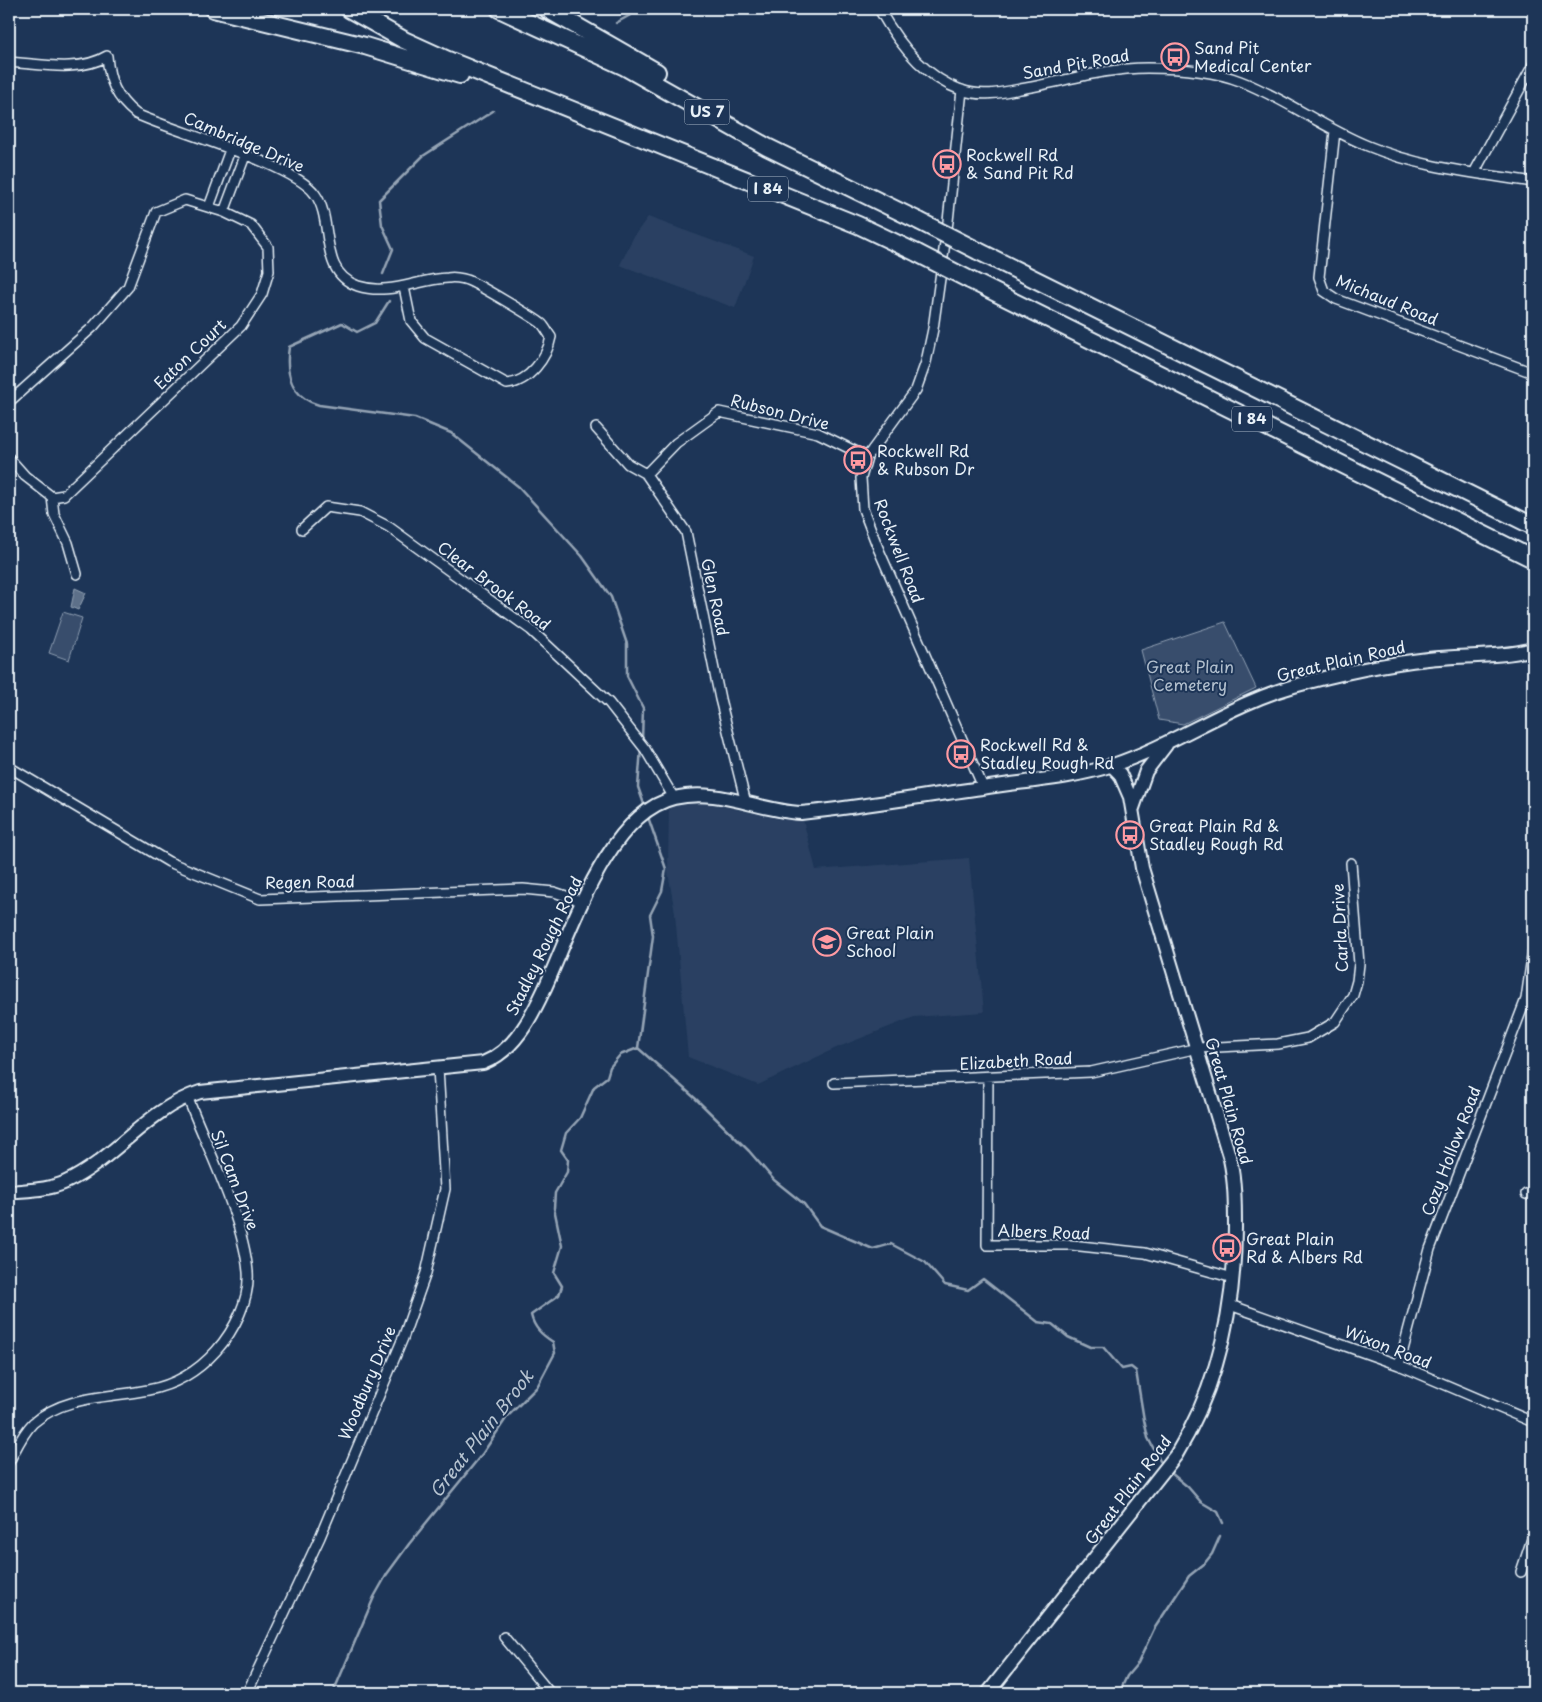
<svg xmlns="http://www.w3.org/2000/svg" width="1542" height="1702" viewBox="0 0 1542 1702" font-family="'Playpen Sans',sans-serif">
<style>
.built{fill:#2a4162}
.green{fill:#374d6c;stroke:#909fb2}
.water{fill:#5d7089;stroke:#95a4b5}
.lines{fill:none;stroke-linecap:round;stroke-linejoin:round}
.stream{stroke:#95a4b5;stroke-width:2.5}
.street-casing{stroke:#e8f1f8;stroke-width:12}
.secondary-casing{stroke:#e8f1f8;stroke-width:16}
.highway-casing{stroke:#e8f1f8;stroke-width:20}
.street{stroke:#1d3557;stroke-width:9}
.secondary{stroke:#1d3557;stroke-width:12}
.highway{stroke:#1d3557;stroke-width:16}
.highway-bridge-casing{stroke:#e8f1f8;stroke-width:20;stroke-linecap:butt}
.highway-bridge{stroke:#1d3557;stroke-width:16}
.labels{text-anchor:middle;stroke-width:4;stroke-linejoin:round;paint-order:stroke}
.shield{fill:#1d3557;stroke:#abb9c8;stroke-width:1}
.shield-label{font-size:15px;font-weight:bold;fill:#e8f1f8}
.poi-label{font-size:16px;fill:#e8f1f8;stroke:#1d3557;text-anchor:start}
.street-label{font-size:16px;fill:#e8f1f8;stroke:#1d3557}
.park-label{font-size:16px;fill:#b3c0ce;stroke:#1d3557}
.water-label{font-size:18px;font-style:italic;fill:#b7c4d1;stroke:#1d3557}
</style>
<rect width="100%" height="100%" fill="#1d3557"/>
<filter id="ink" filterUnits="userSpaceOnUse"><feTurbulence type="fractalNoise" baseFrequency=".02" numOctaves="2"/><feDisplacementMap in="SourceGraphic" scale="10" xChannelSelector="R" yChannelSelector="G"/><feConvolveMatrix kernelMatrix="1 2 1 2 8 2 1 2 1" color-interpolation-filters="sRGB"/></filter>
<g filter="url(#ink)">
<path class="built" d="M 648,217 L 754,256 L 735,308 L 620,265 L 634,236 Z
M 698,801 L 780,819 L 803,820 L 816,870 L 969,858 L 984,1012 L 914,1017 L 836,1048 L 758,1085 L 688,1057 L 675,914 L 668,872 L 669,805 Z"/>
<path class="green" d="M 63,612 L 82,618 L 69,660 L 49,653 Z
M 1225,622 L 1256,688 L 1183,724 L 1159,720 L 1141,650 Z"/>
<path class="water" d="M 75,588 L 86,593 L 78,610 L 71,607 Z"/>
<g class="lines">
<path class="stream" d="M 616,23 L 641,9
M 383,274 L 393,249 L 382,225 L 379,200 L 423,156 L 493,111
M 389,301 L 375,323 L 357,332 L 342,323 L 289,347 C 285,373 291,397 319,405 L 415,418 L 451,433 L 519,487 L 582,556 L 611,597 L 627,644 L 627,676 L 643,708 L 642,741
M 641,748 L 638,787 L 645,807
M 648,817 L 666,869 L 662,891 L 650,915 L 653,936 L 638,1048 L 696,1099 L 749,1151 L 774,1180 L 804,1204 L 820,1226 L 873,1249 L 891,1244 L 925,1262 L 945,1285 L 968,1290 L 983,1279 L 1038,1322 L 1052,1324 L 1068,1337 L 1090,1347 L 1103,1347 L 1122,1369 L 1131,1367 L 1136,1371 L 1144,1420 L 1148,1438 L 1160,1461
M 1171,1473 L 1188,1487 L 1201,1502 L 1218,1512 L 1223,1523
M 333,1693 L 374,1597 L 387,1574 L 409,1544 L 483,1453 L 507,1417 L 537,1387 L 555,1353 L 553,1342 C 542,1335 534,1328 531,1315 L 559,1295 L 562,1286 L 554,1273 L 562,1246 L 554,1208 L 555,1193 L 567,1172 L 568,1160 L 561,1150 L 566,1133 L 580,1118 L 594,1087 L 607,1077 L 610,1067 L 620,1055 L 638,1048
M 1119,1693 L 1127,1676 L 1138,1663 L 1154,1629 L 1189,1576 L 1204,1564 L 1212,1554 L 1220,1536"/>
<g class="street-casing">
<path id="street" d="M 879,9 C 897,41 924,77 961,90 C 980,97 1001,93 1020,89 C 1062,82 1104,68 1147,68 C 1177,68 1212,70 1240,81 C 1285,98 1323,128 1368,146 C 1421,168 1477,173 1533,182
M 9,62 C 40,64 79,73 107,56 C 109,81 116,98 136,114 C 175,132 294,164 315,194 C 335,221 317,272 358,286 C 389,296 418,279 448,278 C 453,277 462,278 467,280 C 476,283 535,318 542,324 C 545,327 548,333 551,337 C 547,358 529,382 507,384 L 425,338 L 411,321 L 404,287
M 962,90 L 948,221 L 933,329 L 926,362 L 916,390 L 867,457 L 861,478 L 863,509 L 878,548 L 983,787
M 1335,131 L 1319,277 L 1324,291 L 1336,299 L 1533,373
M 1474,173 L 1533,65
M 209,207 L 230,150
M 224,212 L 245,156
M 9,402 L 93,327 L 128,287 L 156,212 L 185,200 L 224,212 L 251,225 L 268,247 L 269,271 L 262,294 L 241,326 L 64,495 L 52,497 L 54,514 L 68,543 L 77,574
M 596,428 L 628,464 L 646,474 L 686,532 L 720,699 L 746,803
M 9,458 L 25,476 L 52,497
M 646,474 L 676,443 L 719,412 L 818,433 L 867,457
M 302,529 L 326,507 L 360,512 L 389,527 L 531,630 L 609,703 L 645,749 L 674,798
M 9,767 L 169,862 L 260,899 L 523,889 L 554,892 L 584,902
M 988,1078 L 987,1245 L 1071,1245 L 1145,1253 L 1233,1278
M 834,1083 L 1091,1072 L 1198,1048 L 1278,1044 L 1308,1038 L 1335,1022 L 1353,995 L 1357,981 L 1359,964 L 1351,863
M 1526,1194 L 1533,1196
M 1230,1305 L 1399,1365 L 1533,1422
M 1399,1365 L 1430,1249 L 1526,999 L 1533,950
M 9,1462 C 16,1449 22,1434 33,1423 C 65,1395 109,1398 148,1390 C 175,1385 198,1371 216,1351 C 234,1331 250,1300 248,1272 C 243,1217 207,1148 187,1096
M 1521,1572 L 1533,1536
M 504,1637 L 550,1693
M 247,1693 L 320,1537 L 403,1338 L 426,1273 L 445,1189 L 438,1068"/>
</g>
<g class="secondary-casing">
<path id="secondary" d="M 1133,808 L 1146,771 L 1166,745
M 9,1192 C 27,1190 49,1190 66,1182 C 115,1159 147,1109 200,1092 L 483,1063 C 514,1051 531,1018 544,990 C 571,932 607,814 674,798 C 718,787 758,811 801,813 C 862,807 922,796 982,788 C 1025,781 1071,779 1113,765 C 1176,744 1230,704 1294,686 C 1337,674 1382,664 1428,659 C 1463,655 1499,658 1533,649
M 988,1693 L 1176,1455 C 1218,1386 1235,1308 1235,1227 C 1235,1204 1235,1182 1230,1159 L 1142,868 L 1130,797 L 1120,774 L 1111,765"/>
</g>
<g class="highway-casing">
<path id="highway" d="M 213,9 L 365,46 L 460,75
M 349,9 L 404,40 L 448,60 L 858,225 L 917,253
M 499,9 L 625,67 L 767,147 L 919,221
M 547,9 L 657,72
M 978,251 L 1533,526
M 970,280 L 1533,559"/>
</g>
<use href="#street" class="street"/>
<use href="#secondary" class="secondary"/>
<use href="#highway" class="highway"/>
<g class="highway-bridge-casing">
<path id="highway-bridge" d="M 919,221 L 978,251
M 917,253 L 970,280"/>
</g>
<use href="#highway-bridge" class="highway-bridge"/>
</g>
</g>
<defs>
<g id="bus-ring" transform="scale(1.4375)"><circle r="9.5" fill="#1d3557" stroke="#ff9aa2" stroke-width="1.5"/><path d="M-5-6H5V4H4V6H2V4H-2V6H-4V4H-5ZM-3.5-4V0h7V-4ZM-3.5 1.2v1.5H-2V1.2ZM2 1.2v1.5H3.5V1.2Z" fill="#ff9aa2"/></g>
<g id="school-ring" transform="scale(1.4375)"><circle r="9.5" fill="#1d3557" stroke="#ff9aa2" stroke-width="1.5"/><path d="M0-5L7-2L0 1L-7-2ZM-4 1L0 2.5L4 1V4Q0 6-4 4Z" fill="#ff9aa2"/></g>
</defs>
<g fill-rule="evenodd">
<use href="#bus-ring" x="1175" y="57"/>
<use href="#bus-ring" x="947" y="164"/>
<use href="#bus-ring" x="858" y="460"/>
<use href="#bus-ring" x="961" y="754"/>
<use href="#bus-ring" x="1130" y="835"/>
<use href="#school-ring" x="827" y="942"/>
<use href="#bus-ring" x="1227" y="1248"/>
</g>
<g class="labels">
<g class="shield">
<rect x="684.5" y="99.5" width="45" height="25" rx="4"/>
<rect x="748" y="176.5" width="40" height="25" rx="4"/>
<rect x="1232" y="406.5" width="40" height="25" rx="4"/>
</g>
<g class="shield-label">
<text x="707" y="117">US 7</text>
<text x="768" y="194">I 84</text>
<text x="1252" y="424">I 84</text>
</g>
<g class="poi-label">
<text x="1194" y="54">Sand Pit<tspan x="1194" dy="18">Medical Center</tspan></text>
<text x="966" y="161">Rockwell Rd<tspan x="966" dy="18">&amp; Sand Pit Rd</tspan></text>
<text x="877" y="457">Rockwell Rd<tspan x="877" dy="18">&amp; Rubson Dr</tspan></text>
<text x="980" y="751">Rockwell Rd &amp;<tspan x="980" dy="18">Stadley Rough Rd</tspan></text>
<text x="1149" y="832">Great Plain Rd &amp;<tspan x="1149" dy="18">Stadley Rough Rd</tspan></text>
<text x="846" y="939">Great Plain<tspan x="846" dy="18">School</tspan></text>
<text x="1246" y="1245">Great Plain<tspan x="1246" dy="18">Rd &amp; Albers Rd</tspan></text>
</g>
<g class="street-label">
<text transform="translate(1076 64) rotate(-10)" y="6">Sand Pit Road</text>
<text transform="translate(244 142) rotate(23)" y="6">Cambridge Drive</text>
<text transform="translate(1387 300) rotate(22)" y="6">Michaud Road</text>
<text transform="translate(190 354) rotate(-44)" y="6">Eaton Court</text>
<text transform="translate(780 412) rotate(14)" y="6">Rubson Drive</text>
<text transform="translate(899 551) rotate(69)" y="6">Rockwell Road</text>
<text transform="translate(494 586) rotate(37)" y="6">Clear Brook Road</text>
<text transform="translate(715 597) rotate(78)" y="6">Glen Road</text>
<text transform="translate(1341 661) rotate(-13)" y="6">Great Plain Road</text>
<text transform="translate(310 882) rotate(-1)" y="6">Regen Road</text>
<text transform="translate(1340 928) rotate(-93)" y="6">Carla Drive</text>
<text transform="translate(544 946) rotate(-64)" y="6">Stadley Rough Road</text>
<text transform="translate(1016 1061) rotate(-3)" y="6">Elizabeth Road</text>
<text transform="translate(1229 1101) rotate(74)" y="6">Great Plain Road</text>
<text transform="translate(1451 1151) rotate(-69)" y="6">Cozy Hollow Road</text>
<text transform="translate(235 1180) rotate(69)" y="6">Sil Cam Drive</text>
<text transform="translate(1044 1232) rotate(2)" y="6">Albers Road</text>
<text transform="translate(1388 1347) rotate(21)" y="6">Wixon Road</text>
<text transform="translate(367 1383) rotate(-67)" y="6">Woodbury Drive</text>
<text transform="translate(1128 1490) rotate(-53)" y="6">Great Plain Road</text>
</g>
<g class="park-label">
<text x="1190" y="673">Great Plain<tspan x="1190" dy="18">Cemetery</tspan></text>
</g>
<g class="water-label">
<text transform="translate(482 1434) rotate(-52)" y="6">Great Plain Brook</text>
</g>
</g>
<rect width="1542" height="1702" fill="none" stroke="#1d3557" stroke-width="30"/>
<rect x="15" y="15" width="1512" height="1672" fill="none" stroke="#e8f1f8" stroke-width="2" filter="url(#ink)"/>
</svg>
